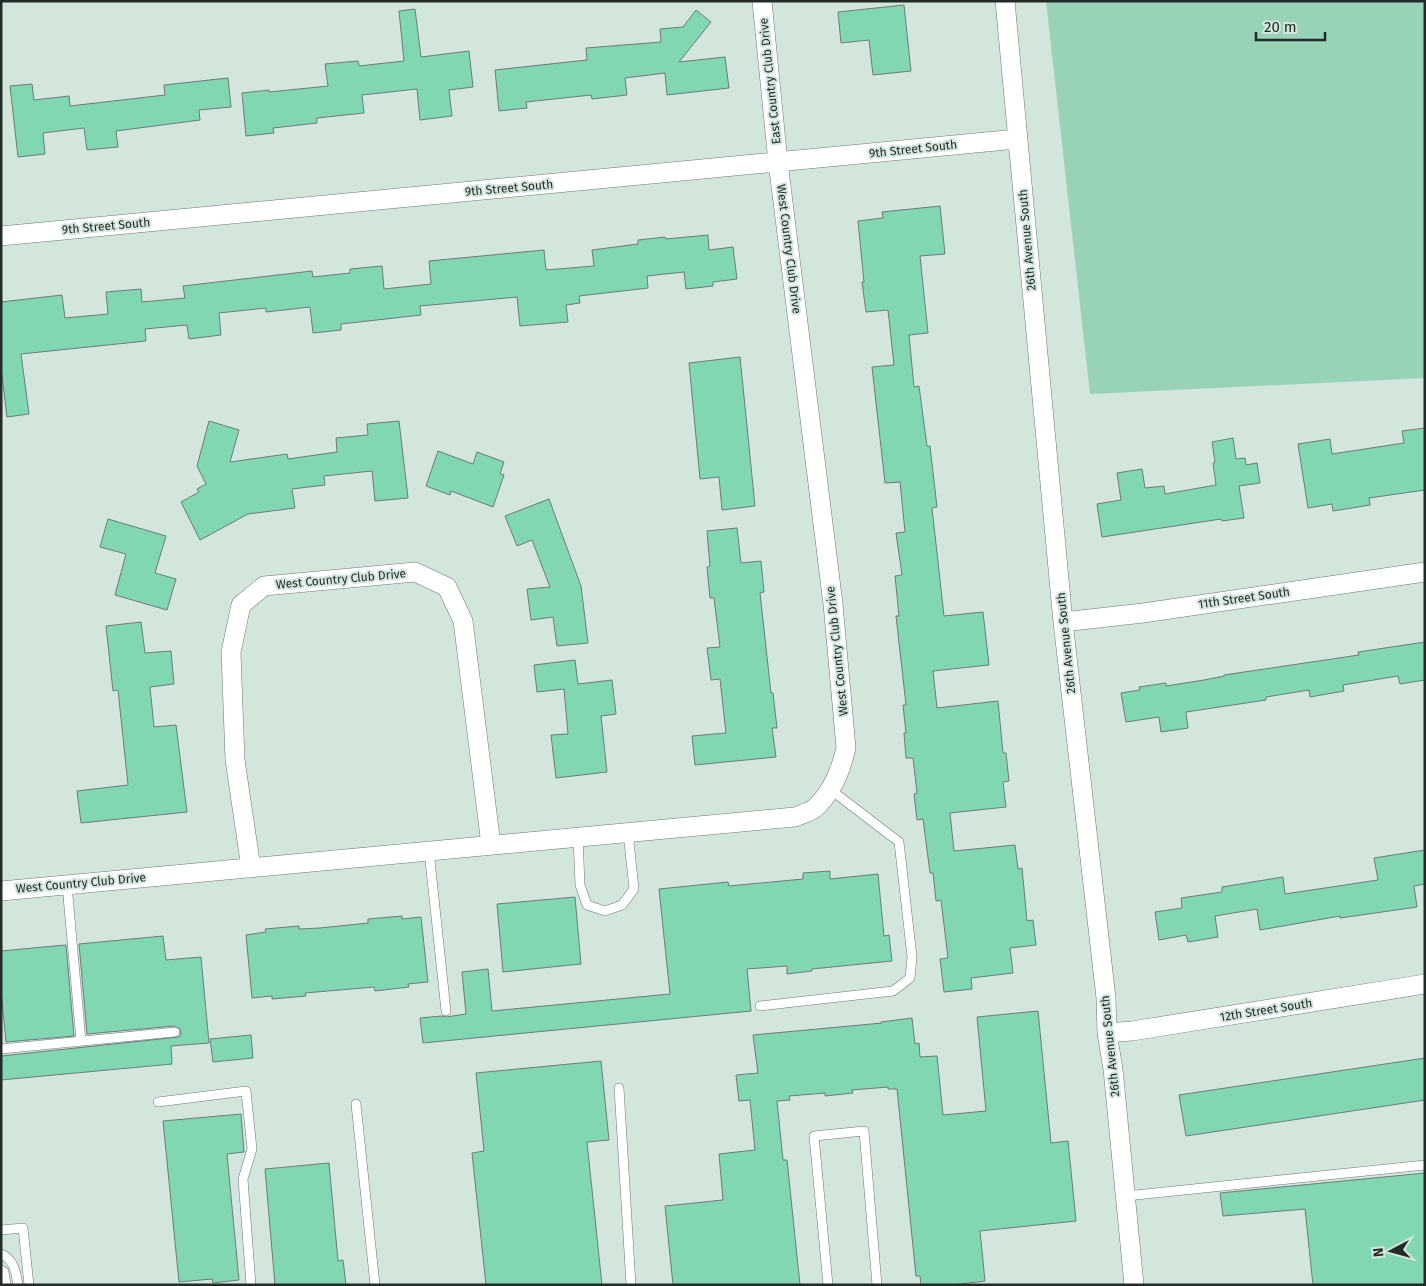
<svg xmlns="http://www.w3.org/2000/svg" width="1426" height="1286" viewBox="0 0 1426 1286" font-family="'Fira Sans',sans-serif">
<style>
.green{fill:#98d2b7}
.building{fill:#80d7b2;stroke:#6c7d75}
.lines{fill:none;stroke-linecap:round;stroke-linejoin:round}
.service-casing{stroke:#687a71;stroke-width:10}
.minor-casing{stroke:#687a71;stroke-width:20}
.service{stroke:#fff;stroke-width:9}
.minor{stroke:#fff;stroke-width:19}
.labels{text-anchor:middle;stroke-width:4;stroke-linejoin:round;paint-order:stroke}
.street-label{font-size:12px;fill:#232b27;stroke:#d3e6dc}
</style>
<rect width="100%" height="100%" fill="#d3e6dc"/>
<path class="green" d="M 1046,1 L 1425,1 L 1425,378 L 1090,394 Z"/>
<path class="building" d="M 904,5 L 911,71 L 873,75 L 869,40 L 841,43 L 838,12 Z
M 415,9 L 421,57 L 469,51 L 473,87 L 449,90 L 452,116 L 420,120 L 417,89 L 362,95 L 364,113 L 317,118 L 317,123 L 273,128 L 274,133 L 246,136 L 242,93 L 269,90 L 269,92 L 328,86 L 325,64 L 358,61 L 359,66 L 404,61 L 399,11 Z
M 696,10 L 711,22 L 679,62 L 725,57 L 729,88 L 667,95 L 665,73 L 625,78 L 627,95 L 592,99 L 591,95 L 526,102 L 527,108 L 499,111 L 495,70 L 587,60 L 586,48 L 661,42 L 660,29 L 683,27 Z
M 228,78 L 231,107 L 199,110 L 200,120 L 116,131 L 118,147 L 87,150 L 84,128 L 43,133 L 45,154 L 18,157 L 10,86 L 32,84 L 34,100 L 69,96 L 70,106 L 165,95 L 164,85 Z
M 940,206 L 945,254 L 920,256 L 928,333 L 909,335 L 914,387 L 919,386 L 927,446 L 930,446 L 937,507 L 932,508 L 944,616 L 983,612 L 989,665 L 933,671 L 937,708 L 998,701 L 1003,753 L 1006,753 L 1009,781 L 1003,782 L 1006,807 L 950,813 L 954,851 L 1015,845 L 1018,869 L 1022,868 L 1027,921 L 1033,920 L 1036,945 L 1010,948 L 1013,973 L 971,978 L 972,989 L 944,992 L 940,959 L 948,958 L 941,900 L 936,901 L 933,873 L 930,873 L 923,819 L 917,820 L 914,794 L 917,793 L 913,758 L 906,758 L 904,733 L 906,733 L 903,705 L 906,705 L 896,616 L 899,616 L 895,576 L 902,575 L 896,533 L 905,532 L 900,482 L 885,483 L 872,367 L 894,365 L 888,310 L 866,312 L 862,282 L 864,282 L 858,221 L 883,218 L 882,212 Z
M 708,235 L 709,250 L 733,247 L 737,279 L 713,282 L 713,286 L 686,289 L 684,272 L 647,276 L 648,288 L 579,296 L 580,303 L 566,305 L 568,322 L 520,326 L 517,297 L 420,306 L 421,315 L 341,324 L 341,330 L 313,333 L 310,307 L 266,312 L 266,308 L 219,313 L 221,335 L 189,339 L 187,325 L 145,329 L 146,341 L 21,354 L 29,414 L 7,417 L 1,368 L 1,302 L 62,295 L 65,318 L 108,314 L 106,292 L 141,289 L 142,302 L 185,298 L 183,286 L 312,271 L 313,277 L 350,273 L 350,269 L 382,266 L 384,289 L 431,284 L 429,261 L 544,250 L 546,270 L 594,266 L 592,250 L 638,244 L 638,240 L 665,237 L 666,239 Z
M 740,357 L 755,506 L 722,510 L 719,477 L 700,479 L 689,363 Z
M 209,421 L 239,430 L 230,462 L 287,454 L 288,459 L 337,452 L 336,438 L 368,435 L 367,424 L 399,421 L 408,498 L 375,501 L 372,471 L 324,476 L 325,485 L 292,489 L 295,508 L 248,514 L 200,540 L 181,502 L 199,492 L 197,489 L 206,484 L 197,466 Z
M 1425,428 L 1425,490 L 1369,498 L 1370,505 L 1333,511 L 1332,504 L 1308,508 L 1298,444 L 1330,439 L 1332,454 L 1404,443 L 1402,431 Z
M 1233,438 L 1236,459 L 1245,458 L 1246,465 L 1257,463 L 1260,483 L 1239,486 L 1244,518 L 1222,521 L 1221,519 L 1102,537 L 1097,504 L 1121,500 L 1117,473 L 1142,469 L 1145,488 L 1164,486 L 1165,494 L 1216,485 L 1213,463 L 1215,462 L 1212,442 Z
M 438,451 L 473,464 L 477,452 L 504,462 L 500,474 L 504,475 L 493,507 L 451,491 L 450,495 L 426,486 Z
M 549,499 L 581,586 L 588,643 L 557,646 L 553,617 L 531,620 L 527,589 L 550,587 L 532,540 L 517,546 L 505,516 Z
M 108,519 L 166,536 L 155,573 L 176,579 L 167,610 L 115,595 L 126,554 L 100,547 Z
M 737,528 L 741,563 L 761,561 L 764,592 L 760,593 L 771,693 L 773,693 L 777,728 L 772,728 L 776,757 L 695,765 L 692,736 L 726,733 L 720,679 L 711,680 L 707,648 L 720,647 L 714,598 L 710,598 L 707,567 L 710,566 L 707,531 Z
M 141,622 L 145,653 L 171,651 L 174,684 L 150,687 L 154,727 L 176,725 L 187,812 L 81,823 L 77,791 L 128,785 L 118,690 L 113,691 L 106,626 Z
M 1425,642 L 1425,680 L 1400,684 L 1398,676 L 1343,685 L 1344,691 L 1310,697 L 1309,690 L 1266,697 L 1266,700 L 1186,712 L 1188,728 L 1161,732 L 1159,717 L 1126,722 L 1121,693 L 1140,690 L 1139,687 L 1166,683 L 1166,686 L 1204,680 L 1224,676 L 1224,675 L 1359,655 L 1358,652 Z
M 575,660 L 578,684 L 612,680 L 616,714 L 601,716 L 607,772 L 556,778 L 551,735 L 568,734 L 564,689 L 537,692 L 534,665 Z
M 1425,850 L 1425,884 L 1414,886 L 1417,907 L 1340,918 L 1340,916 L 1260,930 L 1257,909 L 1215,916 L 1218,937 L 1188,942 L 1186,935 L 1159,940 L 1155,912 L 1182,908 L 1181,898 L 1222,892 L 1222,887 L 1283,877 L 1285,894 L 1378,880 L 1374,858 Z
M 830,871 L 830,879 L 878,874 L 884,936 L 889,935 L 892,961 L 812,969 L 812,971 L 787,974 L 787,966 L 747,969 L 751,1011 L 423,1043 L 420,1018 L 442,1016 L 446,1017 L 466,1014 L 462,972 L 488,969 L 492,1011 L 670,994 L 659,889 L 728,882 L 729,886 L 803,879 L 803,873 Z
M 575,897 L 581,964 L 503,972 L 497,904 Z
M 402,916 L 402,919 L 421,917 L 428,982 L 408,984 L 409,987 L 375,991 L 374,987 L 305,993 L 306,996 L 272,999 L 272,996 L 252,998 L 246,935 L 266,932 L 265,929 L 299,926 L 299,929 L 320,928 L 368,923 L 368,919 Z
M 163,936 L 166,960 L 201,957 L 209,1043 L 171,1046 L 172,1064 L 1,1080 L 1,1056 L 179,1037 L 181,1034 L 180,1029 L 174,1026 L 87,1034 L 79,944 Z
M 65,945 L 66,945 L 74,1036 L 6,1042 L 1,991 L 1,951 Z
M 1038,1011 L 1051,1143 L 1068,1141 L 1076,1221 L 980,1231 L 985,1281 L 952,1285 L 921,1285 L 920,1276 L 916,1276 L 897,1089 L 888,1089 L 888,1087 L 852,1090 L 853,1093 L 825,1096 L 825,1093 L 789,1096 L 790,1100 L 777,1101 L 783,1160 L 787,1160 L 800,1285 L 673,1285 L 665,1206 L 723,1200 L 719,1154 L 755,1150 L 750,1100 L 739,1101 L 736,1075 L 758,1073 L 753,1035 L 882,1023 L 881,1022 L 912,1018 L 915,1044 L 919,1043 L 920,1057 L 937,1056 L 943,1115 L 986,1111 L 977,1017 Z
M 251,1035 L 253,1058 L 213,1062 L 210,1039 Z
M 1425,1058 L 1425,1100 L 1186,1136 L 1179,1095 Z
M 601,1061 L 609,1140 L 587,1142 L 602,1285 L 486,1285 L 472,1153 L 484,1151 L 476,1073 Z
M 241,1114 L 244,1152 L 227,1154 L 239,1280 L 213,1283 L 212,1279 L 179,1282 L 163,1121 Z
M 329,1163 L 338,1261 L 343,1260 L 346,1285 L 275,1285 L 265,1169 Z
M 1425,1173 L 1425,1285 L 1313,1285 L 1305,1209 L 1223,1216 L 1220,1193 Z"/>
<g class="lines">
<g class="service-casing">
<path id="service" d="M 578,837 L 580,885 L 587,905 L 605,911 L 622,905 L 634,889 L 628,832
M 429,851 L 446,1011
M 67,885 L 81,1041
M 760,1006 L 893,991 L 910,978 L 912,957 L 899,842 L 831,790
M 1,1049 L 175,1032
M 619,1088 L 631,1285
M 158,1102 L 246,1091 L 252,1149 L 243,1179 L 251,1285
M 356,1104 L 375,1285
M 1126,1196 L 1425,1165
M 1,1230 L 23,1228 L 29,1285
M 1,1254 C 14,1259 16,1273 18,1285
M 1,1270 L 4,1272 L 6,1285
M 828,1285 L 814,1136 L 864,1131 L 877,1285"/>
</g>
<g class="minor-casing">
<path id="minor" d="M 1005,1 L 1063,622 L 1106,998 L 1107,1033 L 1113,1069 L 1134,1285
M 1,236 L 1017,139
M 1063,622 L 1143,613 L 1425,572
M 251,868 L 235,760 L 231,652 L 241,605 L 264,586 L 415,572 L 447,587 L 463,621 L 491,845
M 1,891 L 795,817 C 802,814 811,812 816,807 C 833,791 841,770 846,748 L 833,604 L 778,162 L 762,1
M 1107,1033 L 1132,1031 L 1425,984"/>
</g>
<use href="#service" class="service"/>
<use href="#minor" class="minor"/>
</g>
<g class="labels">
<g class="street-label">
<text transform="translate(770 81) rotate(-96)" y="4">East Country Club Drive</text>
<text transform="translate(913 149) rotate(-6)" y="4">9th Street South</text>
<text transform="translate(509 188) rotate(-5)" y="4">9th Street South</text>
<text transform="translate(106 226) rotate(-5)" y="4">9th Street South</text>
<text transform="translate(1027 240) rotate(-95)" y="4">26th Avenue South</text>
<text transform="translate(789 249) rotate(83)" y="4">West Country Club Drive</text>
<text transform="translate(341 579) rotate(-5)" y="4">West Country Club Drive</text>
<text transform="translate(1244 598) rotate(-8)" y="4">11th Street South</text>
<text transform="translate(1066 643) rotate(-96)" y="4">26th Avenue South</text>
<text transform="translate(837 651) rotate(-96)" y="4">West Country Club Drive</text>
<text transform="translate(81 883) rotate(-5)" y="4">West Country Club Drive</text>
<text transform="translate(1266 1010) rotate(-9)" y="4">12th Street South</text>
<text transform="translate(1110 1046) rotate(-96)" y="4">26th Avenue South</text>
</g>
</g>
<rect width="1426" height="1286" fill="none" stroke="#232b27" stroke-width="5"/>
<g transform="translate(1391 1251) rotate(264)" stroke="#d3e6dc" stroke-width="4" paint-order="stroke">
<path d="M0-4L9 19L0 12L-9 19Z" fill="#232b27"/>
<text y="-8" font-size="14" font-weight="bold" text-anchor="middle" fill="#232b27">N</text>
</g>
<path d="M1256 32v8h69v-8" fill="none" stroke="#232b27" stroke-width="2.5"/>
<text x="1264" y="32" font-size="15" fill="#232b27" stroke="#d3e6dc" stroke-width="4" paint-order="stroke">20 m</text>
</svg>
